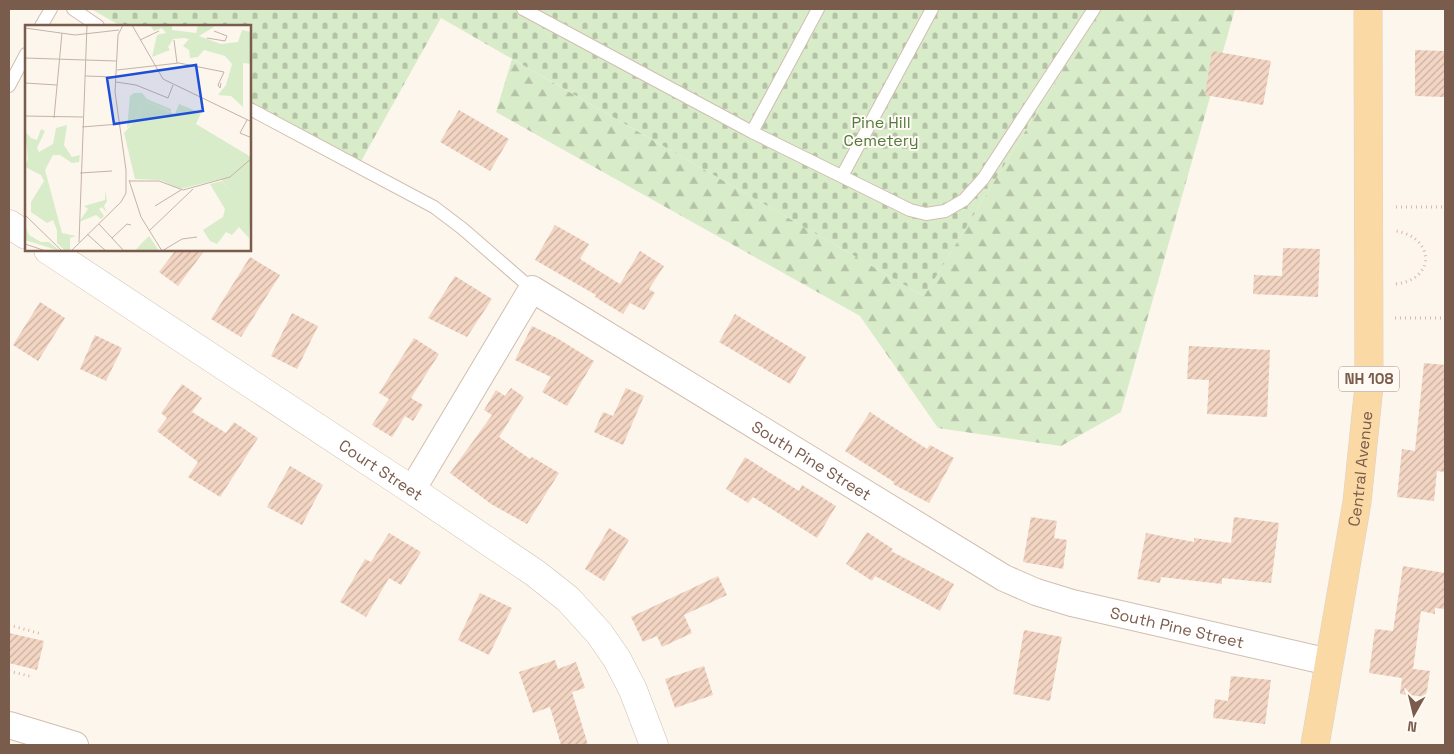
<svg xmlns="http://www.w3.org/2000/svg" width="1454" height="754" viewBox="0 0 1454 754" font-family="'Space Grotesk',sans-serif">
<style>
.forest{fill:url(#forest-firs)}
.cemetery{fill:url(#cemetery-stones)}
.building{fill:url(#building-hatch)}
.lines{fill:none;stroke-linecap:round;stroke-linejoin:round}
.service-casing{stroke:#d1beb0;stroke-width:14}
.minor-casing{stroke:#d1beb0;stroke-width:28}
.tertiary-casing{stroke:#d1beb0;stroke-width:29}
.primary-casing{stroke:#dad1cd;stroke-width:29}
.path{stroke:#d9b8a5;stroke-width:3;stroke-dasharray:1 4;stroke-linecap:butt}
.service{stroke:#fff;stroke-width:12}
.minor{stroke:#fff;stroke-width:26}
.tertiary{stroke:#fff;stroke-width:28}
.primary{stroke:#fbd9a5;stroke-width:28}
.labels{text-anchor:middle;stroke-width:4;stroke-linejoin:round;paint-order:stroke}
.shield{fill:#fffaf3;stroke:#a28b7f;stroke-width:1}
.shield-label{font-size:15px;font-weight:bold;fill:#7a5c4d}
.park-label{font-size:16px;fill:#537a41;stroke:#fffaf3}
.street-label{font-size:16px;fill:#7a5c4d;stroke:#fffaf3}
.inset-road{fill:none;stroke:#c5b3a7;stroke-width:1}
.view{fill:#1d4ed8;fill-opacity:0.15;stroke:#1d4ed8;stroke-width:2.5}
.inset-edge{fill:none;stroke:#7a5c4d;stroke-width:2.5}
</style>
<defs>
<pattern id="forest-firs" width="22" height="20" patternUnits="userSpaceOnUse" patternTransform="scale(1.25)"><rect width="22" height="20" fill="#d8ecc9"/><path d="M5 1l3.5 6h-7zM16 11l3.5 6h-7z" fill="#b4c2a5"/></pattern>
<pattern id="cemetery-stones" width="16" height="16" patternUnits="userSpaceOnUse" patternTransform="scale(1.25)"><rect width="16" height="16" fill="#d8ecc9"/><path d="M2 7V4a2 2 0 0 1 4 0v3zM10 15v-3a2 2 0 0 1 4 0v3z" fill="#b4c2a5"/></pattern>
<pattern id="building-hatch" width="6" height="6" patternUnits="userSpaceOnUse" patternTransform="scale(1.25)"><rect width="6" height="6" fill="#f3d5c3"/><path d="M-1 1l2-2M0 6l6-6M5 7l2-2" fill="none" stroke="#cab0a1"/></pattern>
</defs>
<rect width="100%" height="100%" fill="#fdf6ec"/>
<path class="forest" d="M 1100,9 L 1235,9 L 1121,412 L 1061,446 L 938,428 L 860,316 L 496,112 L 512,59 L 924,296 Z"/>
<path class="cemetery" d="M 91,9 L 1100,9 L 924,296 L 441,18 L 359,165 L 250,101 L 250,26 L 121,26 Z"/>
<path class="building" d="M 1415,50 L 1445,51 L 1445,97 L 1415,96 Z
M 1212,51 L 1271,61 L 1263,105 L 1205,95 Z
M 459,110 L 509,139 L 490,171 L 440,142 Z
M 555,225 L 589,244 L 580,259 L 620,284 L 640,251 L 664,266 L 649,289 L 655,293 L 644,310 L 630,303 L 623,314 L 595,297 L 596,295 L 535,260 Z
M 1283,248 L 1320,249 L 1318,297 L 1253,294 L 1254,275 L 1282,276 Z
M 176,250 L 205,250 L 178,286 L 159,272 Z
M 250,257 L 280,275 L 241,337 L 211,319 Z
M 455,276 L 492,299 L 467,337 L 428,318 Z
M 40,302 L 65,318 L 38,361 L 13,345 Z
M 292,313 L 318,326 L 297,369 L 271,356 Z
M 735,314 L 806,357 L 790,384 L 719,342 Z
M 532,326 L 557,338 L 594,361 L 567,406 L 542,392 L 551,377 L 515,360 Z
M 95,335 L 122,348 L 106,381 L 80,369 Z
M 414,338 L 439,354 L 411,398 L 423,405 L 413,421 L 405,416 L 392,437 L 372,425 L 389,399 L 379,393 Z
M 1189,346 L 1270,350 L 1267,417 L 1207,414 L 1209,380 L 1187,379 Z
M 1424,363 L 1445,365 L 1445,472 L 1437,471 L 1434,501 L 1397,497 L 1402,449 L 1415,451 Z
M 182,384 L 202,398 L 192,412 L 226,433 L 234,422 L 258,438 L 220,497 L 188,477 L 198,462 L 157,431 L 167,418 L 161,413 Z
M 511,388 L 524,397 L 499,437 L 530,459 L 532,457 L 559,473 L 527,524 L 491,504 L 450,473 L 492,415 L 484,410 L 496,390 L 505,396 Z
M 626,388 L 644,396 L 623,445 L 594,432 L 603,412 L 613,416 Z
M 870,412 L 927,449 L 930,445 L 954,458 L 929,503 L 893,484 L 894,482 L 845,451 Z
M 745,457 L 799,491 L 802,485 L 836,506 L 817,538 L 753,497 L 748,503 L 726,489 Z
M 290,466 L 323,485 L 302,525 L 267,507 Z
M 1031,517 L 1057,521 L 1054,538 L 1067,540 L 1063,569 L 1023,562 Z
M 1234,517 L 1279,523 L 1271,583 L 1222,578 L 1222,584 L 1161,577 L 1160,583 L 1137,579 L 1146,533 L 1194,542 L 1194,538 L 1231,543 Z
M 609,528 L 629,540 L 604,581 L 585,569 Z
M 867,532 L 893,549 L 891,551 L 954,584 L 940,611 L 875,576 L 872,581 L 846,564 Z
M 389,533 L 421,552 L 401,585 L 389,578 L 366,617 L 340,602 L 365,559 L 371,562 Z
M 1403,566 L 1445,573 L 1445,609 L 1435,608 L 1435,614 L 1421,611 L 1413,669 L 1430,671 L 1426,697 L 1400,694 L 1402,678 L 1369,673 L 1375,629 L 1393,631 Z
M 718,576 L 727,595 L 684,615 L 692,633 L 662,647 L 657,636 L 643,642 L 631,617 Z
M 480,593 L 512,608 L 489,655 L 458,640 Z
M 1024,630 L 1062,637 L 1050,701 L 1013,694 Z
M 9,633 L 44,641 L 37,670 L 9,663 Z
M 555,660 L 558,669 L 576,662 L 585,688 L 572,692 L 588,745 L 561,745 L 550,707 L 533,713 L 519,672 Z
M 704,666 L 713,695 L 675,708 L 665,679 Z
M 1231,676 L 1271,680 L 1265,724 L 1213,718 L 1215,699 L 1228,701 Z"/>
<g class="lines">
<g class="service-casing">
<path id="service" d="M 73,9 L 98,26
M 523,9 L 752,132 L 910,210 L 926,214 L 945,211 L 964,200 L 983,179 L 1094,9
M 41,26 L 51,9
M 9,86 L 26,54
M 250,109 L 434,207 L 463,229 L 532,289
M 752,132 L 818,9
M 842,176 L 932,9"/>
</g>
<g class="minor-casing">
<g id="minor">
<path id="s1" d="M 412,490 L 532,289 L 1004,578 L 1036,592 L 1072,603 L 1329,662"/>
<path d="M 9,725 L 75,745"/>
</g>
</g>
<g class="tertiary-casing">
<g id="tertiary">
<path d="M 9,224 L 26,235"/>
<path id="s2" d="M 48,250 L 412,490 L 535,573 L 568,599 L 599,633 L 617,659 L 633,690 L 654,745"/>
</g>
</g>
<g class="primary-casing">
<g id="primary">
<path id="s3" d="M 1315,745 L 1357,502 L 1369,386 L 1368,9"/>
</g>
</g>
<path class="path" d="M 1396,207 L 1445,207
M 1396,284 C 1436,279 1435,238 1396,231
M 1395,318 L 1445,318
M 9,625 L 42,634
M 9,671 L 33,677"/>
<use href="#service" class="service"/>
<use href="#minor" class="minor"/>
<use href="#tertiary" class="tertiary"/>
<use href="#primary" class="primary"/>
</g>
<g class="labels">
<rect class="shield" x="1339" y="366.5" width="60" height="25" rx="4"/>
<g class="shield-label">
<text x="1369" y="384">NH 108</text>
</g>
<g class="park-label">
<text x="881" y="128">Pine Hill<tspan x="881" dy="18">Cemetery</tspan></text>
</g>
<g class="street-label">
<text dy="6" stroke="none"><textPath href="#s1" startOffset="562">South Pine Street</textPath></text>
<text dy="6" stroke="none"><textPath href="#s3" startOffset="280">Central Avenue</textPath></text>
<text dy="6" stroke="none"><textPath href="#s2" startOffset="399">Court Street</textPath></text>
<text dy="6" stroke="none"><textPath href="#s1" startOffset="968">South Pine Street</textPath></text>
</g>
</g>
<g transform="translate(25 25)">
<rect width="226" height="226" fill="#fdf6ec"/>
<path d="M 125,0 L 147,0 L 147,5 L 171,8 L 173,0 L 183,0 L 189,2 L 174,11 L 196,19 L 213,17 L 217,5 L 226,7 L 226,39 L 218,38 L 218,82 L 206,71 L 193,70 L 201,60 L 207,39 L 200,31 L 179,25 L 173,32 L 165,33 L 164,25 L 158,21 L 164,14 L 159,13 L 148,14 L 143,22 L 145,25 L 127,32 L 132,10 L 141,8 L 137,3 L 129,6 ZM 109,68 L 117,68 L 122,74 L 146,84 L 146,87 L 119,76 L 109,97 L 102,103 L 105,71 ZM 42,100 L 39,120 L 47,132 L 55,130 L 54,137 L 47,138 L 35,130 L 28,130 L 20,145 L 37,208 L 51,211 L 45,213 L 45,225 L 40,226 L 32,218 L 32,205 L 28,195 L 22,198 L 6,187 L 6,177 L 19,156 L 16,150 L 0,142 L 3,134 L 0,106 L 6,113 L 12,115 L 16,104 L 20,106 L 12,123 L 14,127 L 28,119 L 31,103 ZM 197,156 L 217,182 L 226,178 L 224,213 L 214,202 L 207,210 L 201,207 L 192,219 L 185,216 L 178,205 L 198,192 L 200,184 L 185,159 ZM 80,165 L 82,176 L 79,181 L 82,188 L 77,182 L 74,184 L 79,191 L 76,194 L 71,190 L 54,197 L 63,184 L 59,181 L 80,175 ZM 0,200 L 4,210 L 16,217 L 24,217 L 35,226 L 0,215 Z" fill="#d8ecc9"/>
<path d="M 119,76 L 150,89 L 154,79 L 176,88 L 171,99 L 226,132 L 226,178 L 217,183 L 196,154 L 155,164 L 135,155 L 110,154 L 99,108 L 109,97 ZM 124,211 L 134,226 L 110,226 L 115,220 Z" fill="#d8ecc9"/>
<path class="inset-road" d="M 107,0 L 138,54 L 227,97M 0,3 L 50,10 L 94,5M 182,13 L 200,16 L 202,11 L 189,6M 115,15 L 134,6M 149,15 L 152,38M 0,33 L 91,36M 92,45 L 154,38 L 199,47 L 193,60 L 195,63 L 196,58M 60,51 L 91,52M 91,57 L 111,60 L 143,73 L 148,60M 0,58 L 32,60M 0,91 L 58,92M 29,93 L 37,8M 222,95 L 215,108 L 227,113M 57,102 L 94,99M 55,148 L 87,146M 104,155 L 116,192 L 137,226M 105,156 L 134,156 L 158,165 L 205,152 L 227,133M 130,181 L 156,165M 0,190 L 37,226M 74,199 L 99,226M 124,206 L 168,164M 62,209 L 81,226M 87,213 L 102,199 L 106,200M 54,217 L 62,0M 0,219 L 21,226M 46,226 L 96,177 L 101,168 L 101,145 L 90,67 L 93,10 L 98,0M 137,226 L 157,214 L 172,212"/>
<path class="view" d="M 171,40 L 178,86 L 89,99 L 82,53 Z"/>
<rect width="226" height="226" class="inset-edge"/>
</g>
<rect width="1454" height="754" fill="none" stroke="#7a5c4d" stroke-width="20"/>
<g transform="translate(1414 714) rotate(188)" stroke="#fffaf3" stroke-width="4" paint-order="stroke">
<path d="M0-4L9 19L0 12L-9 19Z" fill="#7a5c4d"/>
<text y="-8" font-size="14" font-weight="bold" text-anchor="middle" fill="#7a5c4d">N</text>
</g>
</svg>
